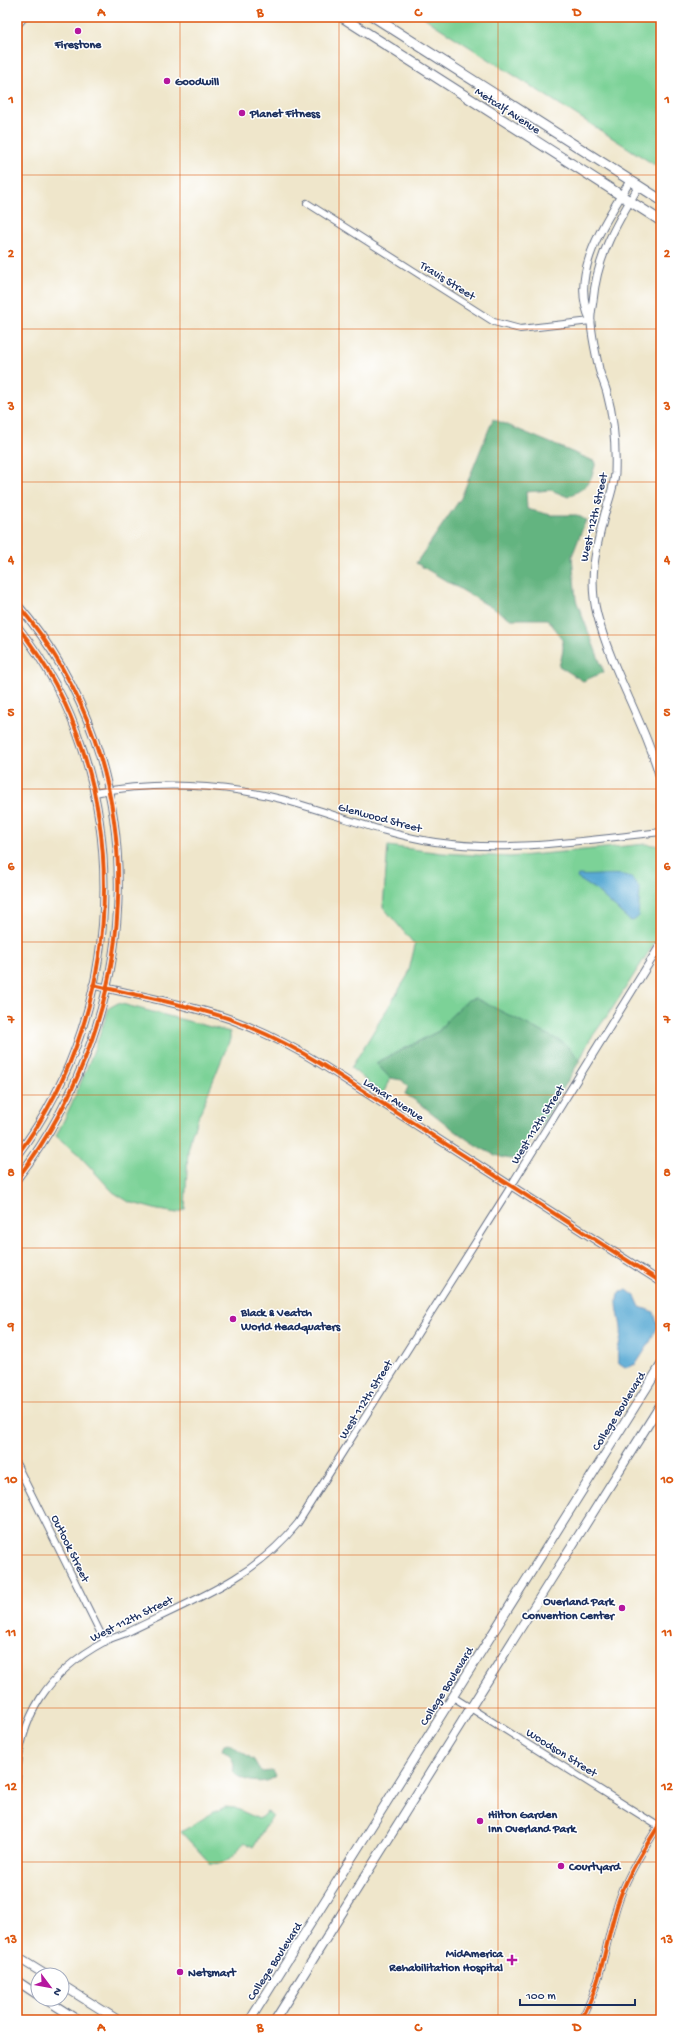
<svg xmlns="http://www.w3.org/2000/svg" width="678" height="2037" viewBox="0 0 678 2037" font-family="'Gochi Hand',sans-serif">
<style>
.green{fill:#7bd297;stroke:#4b807a}
.forest{fill:#64b480;stroke:#40726f}
.water{fill:#5aaad4;stroke:#3a6c99}
.lines{fill:none;stroke-linecap:round;stroke-linejoin:round}
.minor-casing{stroke:#656f84;stroke-width:8}
.tertiary-casing{stroke:#656f84;stroke-width:9}
.secondary-casing{stroke:#656f84;stroke-width:10}
.primary-casing{stroke:#656f84;stroke-width:11}
.minor{stroke:#fff;stroke-width:6}
.tertiary{stroke:#fff;stroke-width:7}
.secondary{stroke:#fff;stroke-width:8}
.primary{stroke:#fff;stroke-width:9}
.cycleway-casing{stroke:#fff;stroke-width:6}
.cycleway{stroke:#e8590c;stroke-width:4}
.grid{fill:none;stroke:#de5710;stroke-width:1;stroke-opacity:0.55}
.poi-dot{fill:#b5179e;stroke:#fff;stroke-width:1.5}
.labels{text-anchor:middle;stroke-width:3;stroke-linejoin:round;paint-order:stroke}
.poi-label{font-size:12px;font-weight:bold;fill:#1b2f5e;stroke:#fff;text-anchor:start}
.street-label{font-size:12px;fill:#1b2f5e;stroke:#fff}
.neatline{fill:none;stroke:#de5710;stroke-width:1.5}
.grid-label{font-size:13px;text-anchor:middle;font-weight:bold;fill:#de5710}
</style>
<rect width="100%" height="100%" fill="#fff"/>
<filter id="ink" filterUnits="userSpaceOnUse"><feTurbulence type="fractalNoise" baseFrequency=".025" numOctaves="2"/><feDisplacementMap in="SourceGraphic" scale="8" xChannelSelector="R" yChannelSelector="G"/><feConvolveMatrix kernelMatrix="1 2 1 2 8 2 1 2 1" color-interpolation-filters="sRGB"/></filter>
<filter id="wash" filterUnits="userSpaceOnUse"><feTurbulence type="fractalNoise" baseFrequency=".012" numOctaves="4" result="noise"/><feDisplacementMap in="SourceGraphic" scale="16" xChannelSelector="R" yChannelSelector="G"/><feGaussianBlur stdDeviation="0.9" result="paint"/><feColorMatrix in="noise" values="0 0 0 0 0 0 0 0 0 0 0 0 0 0 0 0 0 1.4 0 .05"/><feComposite in="paint" operator="in"/></filter>
<g filter="url(#wash)">
<rect width="100%" height="100%" fill="#efe6cb"/>
<path class="green" d="M 424,17 L 661,17 L 661,169 L 432,23 Z
M 646,844 L 661,846 L 661,922 L 657,939 L 612,1009 L 589,1041 L 580,1060 L 564,1043 L 448,1019 L 439,1031 L 376,1063 L 390,1078 L 383,1094 L 351,1068 L 408,975 L 415,945 L 383,907 L 388,846 L 442,853 L 510,857 Z
M 118,1003 L 230,1032 L 230,1039 L 192,1133 L 188,1151 L 185,1209 L 177,1213 L 158,1210 L 129,1202 L 113,1192 L 78,1154 L 56,1136 C 77,1095 94,1052 109,1008 Z
M 225,1807 L 235,1808 L 259,1819 L 267,1812 L 273,1815 L 253,1847 L 244,1842 C 236,1853 226,1866 210,1863 L 181,1832 L 214,1812 Z"/>
<path class="forest" d="M 493,419 L 596,462 C 590,485 588,486 568,497 L 551,490 L 526,492 L 527,509 L 551,515 L 577,515 L 586,520 L 572,556 L 576,600 L 604,672 L 583,681 L 559,666 C 567,641 563,638 547,619 L 511,619 L 416,563 L 461,498 Z
M 475,998 L 564,1043 L 580,1060 L 536,1135 L 516,1159 C 482,1161 435,1111 405,1094 L 408,1087 L 402,1080 L 390,1078 L 376,1063 L 439,1031 L 448,1019 L 468,1000 Z
M 228,1743 L 254,1760 L 261,1772 L 272,1771 L 275,1776 C 268,1786 240,1782 233,1772 C 236,1760 231,1757 222,1750 L 224,1744 Z"/>
<path class="water" d="M 578,875 C 592,877 616,872 627,876 C 632,877 638,885 640,890 L 638,917 L 633,921 L 629,920 L 596,890 L 577,878 Z
M 627,1290 L 635,1296 L 640,1307 L 654,1312 L 658,1326 L 649,1344 L 636,1364 L 625,1368 L 619,1364 C 614,1349 623,1342 621,1328 C 620,1318 613,1299 620,1291 Z"/>
</g>
<g filter="url(#ink)">
<g class="lines">
<g class="minor-casing">
<path id="minor" d="M 307,203 L 494,322 L 520,329 L 591,321
M 95,793 C 155,781 222,784 281,799 C 333,813 382,834 435,842 C 509,853 587,840 661,832
M 17,1465 L 105,1642
M 453,1697 L 658,1826
M 17,1780 C 19,1716 48,1672 104,1642 C 111,1638 119,1636 126,1633 C 162,1615 201,1599 235,1578 C 260,1563 280,1545 298,1523 L 511,1186
M 581,2020 C 604,1979 605,1939 620,1897 C 630,1870 646,1846 661,1822"/>
</g>
<g class="tertiary-casing">
<path id="tertiary" d="M 17,25 L 24,17
M 639,186 C 616,224 597,256 593,301 C 592,308 590,316 591,323 C 592,338 596,354 599,369 C 601,377 605,385 607,393 C 614,419 616,446 615,473 C 614,487 609,500 605,513 C 596,547 588,579 597,614 C 612,672 645,723 661,781
M 591,321 C 567,274 607,220 630,181
M 17,604 C 158,769 146,1011 17,1179
M 17,626 C 135,773 131,1006 17,1155
M 93,985 C 139,996 186,1004 230,1019 C 262,1031 292,1046 321,1064 L 661,1282
M 511,1186 L 661,944"/>
</g>
<g class="secondary-casing">
<path id="secondary" d="M 17,1957 L 46,1975
M 17,1981 L 38,1995
M 62,1985 L 118,2020
M 45,1999 L 78,2020
M 250,2020 L 661,1365
M 275,2020 L 661,1404"/>
</g>
<g class="primary-casing">
<path id="primary" d="M 342,17 L 661,221
M 374,17 L 661,200"/>
</g>
<use href="#minor" class="minor"/>
<use href="#tertiary" class="tertiary"/>
<use href="#secondary" class="secondary"/>
<use href="#primary" class="primary"/>
<g class="cycleway-casing">
<path id="cycleway" d="M 17,604 C 158,769 146,1011 17,1179
M 17,626 C 135,773 131,1006 17,1155
M 93,985 C 139,996 186,1004 230,1019 C 262,1031 292,1046 321,1064 L 661,1282
M 581,2020 C 604,1979 605,1939 620,1897 C 630,1870 646,1846 661,1822"/>
</g>
<use href="#cycleway" class="cycleway"/>
</g>
</g>
<path class="grid" d="M 180,17 L 180,2020M 339,17 L 339,2020M 498,17 L 498,2020M 17,175 L 661,175M 17,329 L 661,329M 17,482 L 661,482M 17,635 L 661,635M 17,789 L 661,789M 17,942 L 661,942M 17,1095 L 661,1095M 17,1248 L 661,1248M 17,1402 L 661,1402M 17,1555 L 661,1555M 17,1708 L 661,1708M 17,1862 L 661,1862"/>
<g class="poi-dot">
<circle cx="78" cy="31" r="4"/>
<circle cx="167" cy="81" r="4"/>
<circle cx="242" cy="113" r="4"/>
<circle cx="233" cy="1319" r="4"/>
<circle cx="622" cy="1608" r="4"/>
<circle cx="480" cy="1821" r="4"/>
<circle cx="561" cy="1866" r="4"/>
<path d="M510 1954h4v4h4v4h-4v4h-4v-4h-4v-4h4z"/>
<circle cx="180" cy="1972" r="4"/>
</g>
<g class="labels">
<g class="poi-label">
<text x="78" y="48" text-anchor="middle">Firestone</text>
<text x="175" y="85">Goodwill</text>
<text x="250" y="117">Planet Fitness</text>
<text x="241" y="1316">Black &amp; Veatch<tspan x="241" dy="14">World Headquaters</tspan></text>
<text x="614" y="1605" text-anchor="end">Overland Park<tspan x="614" dy="14">Convention Center</tspan></text>
<text x="488" y="1818">Hilton Garden<tspan x="488" dy="14">Inn Overland Park</tspan></text>
<text x="569" y="1870">Courtyard</text>
<text x="503" y="1957" text-anchor="end">MidAmerica<tspan x="503" dy="14">Rehabilitation Hospital</tspan></text>
<text x="188" y="1976">Netsmart</text>
</g>
<g class="street-label">
<text transform="translate(508 110) rotate(33)" y="4">Metcalf Avenue</text>
<text transform="translate(448 280) rotate(32)" y="4">Travis Street</text>
<text transform="translate(593 517) rotate(-77)" y="4">West 112th Street</text>
<text transform="translate(380 817) rotate(15)" y="4">Glenwood Street</text>
<text transform="translate(394 1099) rotate(33)" y="4">Lamar Avenue</text>
<text transform="translate(537 1124) rotate(-58)" y="4">West 112th Street</text>
<text transform="translate(365 1399) rotate(-58)" y="4">West 112th Street</text>
<text transform="translate(618 1411) rotate(-58)" y="4">College Boulevard</text>
<text transform="translate(71 1548) rotate(64)" y="4">Outlook Street</text>
<text transform="translate(131 1618) rotate(-26)" y="4">West 112th Street</text>
<text transform="translate(446 1686) rotate(-58)" y="4">College Boulevard</text>
<text transform="translate(562 1752) rotate(32)" y="4">Woodson Street</text>
<text transform="translate(274 1961) rotate(-57)" y="4">College Boulevard</text>
</g>
</g>
<rect width="678" height="2037" fill="none" stroke="#fff" stroke-width="44"/>
<g transform="translate(50 1987) rotate(122)"><circle r="19" fill="#ffffff" stroke="#a4acbf"/>
<path d="M0-3L7 15L0 10L-7 15Z" fill="#b5179e"/>
<text y="-6" font-size="11" font-weight="bold" text-anchor="middle" fill="#1b2f5e">N</text>
</g>
<path d="M520 1999v6h115v-6" fill="none" stroke="#1b2f5e" stroke-width="2"/>
<text x="526" y="1999" font-size="12" fill="#1b2f5e" stroke="#ffffff" stroke-width="3" paint-order="stroke">100 m</text>
<rect x="22" y="22" width="634" height="1993" class="neatline"/>
<g class="grid-label">
<text x="101" y="16">A</text>
<text x="260" y="16">B</text>
<text x="418" y="16">C</text>
<text x="577" y="16">D</text>
<text x="11" y="103">1</text>
<text x="667" y="103">1</text>
<text x="11" y="257">2</text>
<text x="667" y="257">2</text>
<text x="11" y="410">3</text>
<text x="667" y="410">3</text>
<text x="11" y="563">4</text>
<text x="667" y="563">4</text>
<text x="11" y="716">5</text>
<text x="667" y="716">5</text>
<text x="11" y="870">6</text>
<text x="667" y="870">6</text>
<text x="11" y="1023">7</text>
<text x="667" y="1023">7</text>
<text x="11" y="1176">8</text>
<text x="667" y="1176">8</text>
<text x="11" y="1330">9</text>
<text x="667" y="1330">9</text>
<text x="11" y="1483">10</text>
<text x="667" y="1483">10</text>
<text x="11" y="1636">11</text>
<text x="667" y="1636">11</text>
<text x="11" y="1790">12</text>
<text x="667" y="1790">12</text>
<text x="11" y="1943">13</text>
<text x="667" y="1943">13</text>
<text x="101" y="2031">A</text>
<text x="260" y="2031">B</text>
<text x="418" y="2031">C</text>
<text x="577" y="2031">D</text>
</g>
</svg>
